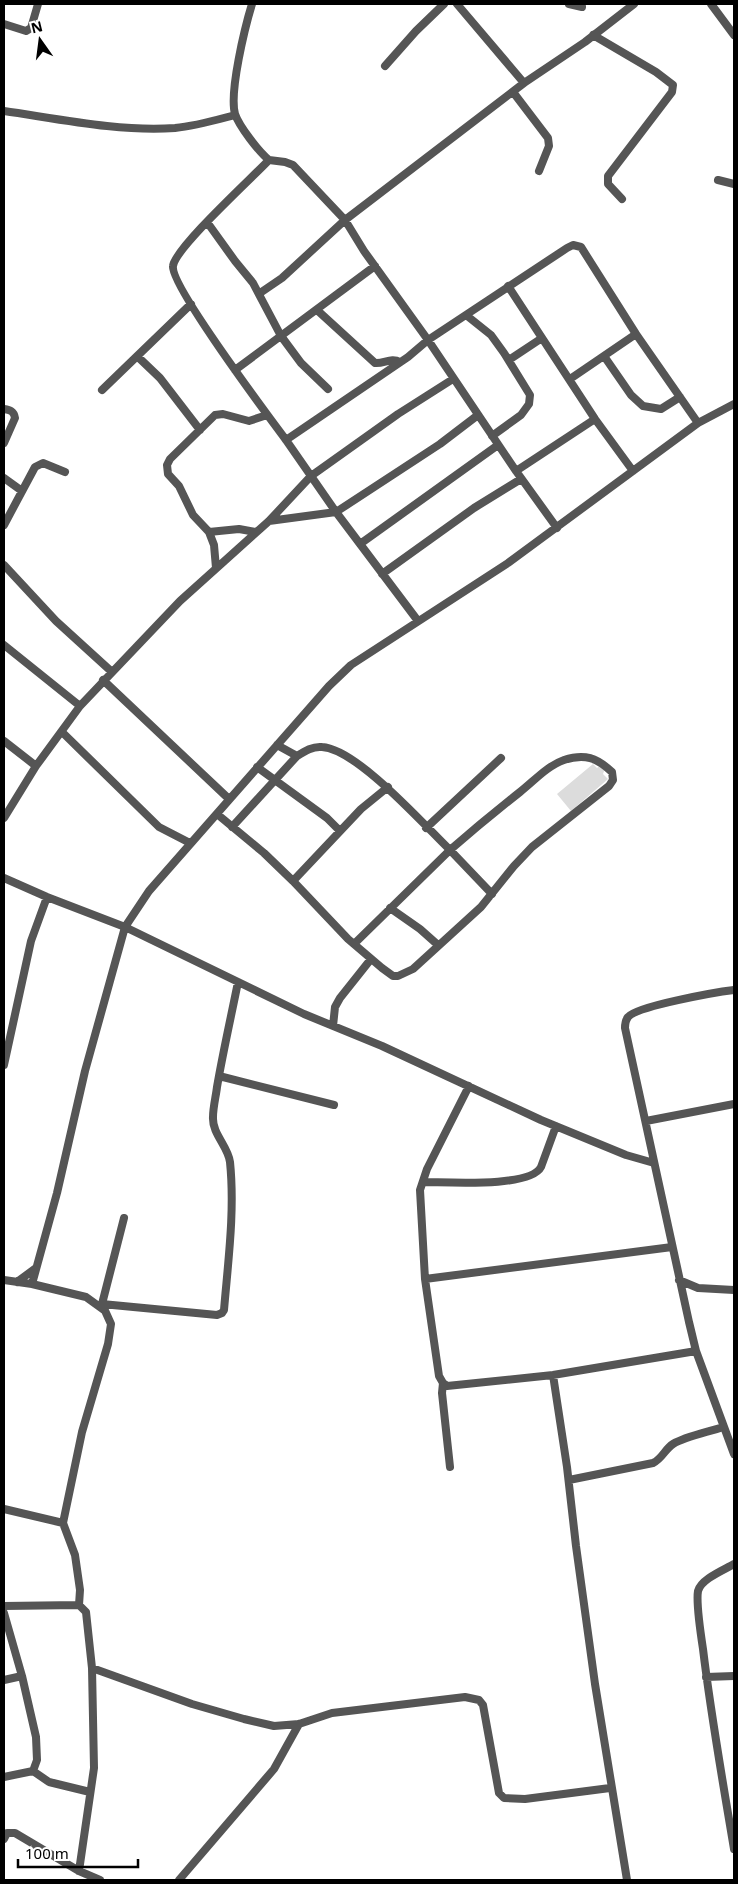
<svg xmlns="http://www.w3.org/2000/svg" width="738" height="1884" viewBox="0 0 738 1884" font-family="'Noto Sans',sans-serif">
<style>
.green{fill:#dcdcdc}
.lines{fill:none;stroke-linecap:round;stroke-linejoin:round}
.minor{stroke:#555;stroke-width:8}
</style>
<rect width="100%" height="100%" fill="#fff"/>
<path class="green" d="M 593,764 L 597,768 L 601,765 L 605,768 L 603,774 L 608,779 L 571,811 L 557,794 Z"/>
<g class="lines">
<path class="minor" d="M 252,4 C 245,27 229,92 235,114 C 239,126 259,152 269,160 C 253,177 175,248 173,266 C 170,285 269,417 286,440
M 569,4 L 582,7
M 711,4 L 734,35
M 4,24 L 26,31 L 31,28 L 38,4
M 593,35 L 656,72 L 673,85 L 672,92 L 608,176 L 608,184 L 622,199
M 385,66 L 416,31 L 444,4
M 524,83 L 585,42 L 634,4
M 513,92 L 548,138 L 549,146 L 539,171
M 4,111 C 59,119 120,132 175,128 C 196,126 216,120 235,115
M 269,160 L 285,162 L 293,165 L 345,220 L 364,251 L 428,340 L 567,248 L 573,245 L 581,247 L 636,334 L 698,423
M 718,180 L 734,184
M 207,222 L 235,261 L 253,283 L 281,336 L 301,363 L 328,389
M 508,286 L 595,419 L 633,471
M 260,293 L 282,278 L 345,220 L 524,83 L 457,4
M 317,310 L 375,363 C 384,364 391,357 400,362
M 466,315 L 491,335 L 504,353 L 530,395 L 529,404 L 521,415 L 492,436
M 137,356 L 160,378 L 200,430
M 604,356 L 631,395 L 643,406 L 661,409 L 680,397
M 509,360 L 542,338
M 235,370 L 375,266
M 570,379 L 636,334
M 102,390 L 191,304
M 4,409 C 10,410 14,411 15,418 L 4,443
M 516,471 L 595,419
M 4,478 L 22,491
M 269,521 L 336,512 L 440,444 L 478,415
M 4,525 L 35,467 L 43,463 L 65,472
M 209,532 L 239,529 L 256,532
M 360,544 L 498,445
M 4,565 L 56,621 L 112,672
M 216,568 L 214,545 L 209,532 L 193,515 L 179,486 L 168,474 L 167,465 L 170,459 L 215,415 L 223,414 L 249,421 L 267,415
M 382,574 L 474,508 L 521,479
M 418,621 L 336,512 L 286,440 L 408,357 L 428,340 L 516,471 L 557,528
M 4,645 L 80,706
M 103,680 L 229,799
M 62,732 L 159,827 L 190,843
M 4,741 L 36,766
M 257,767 L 327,818 L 340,831
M 217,814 L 264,853 L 293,881 L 348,939 L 382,968 L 393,976 L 398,976 L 413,969 L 481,907 L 514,866 L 532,847 L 609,786 L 613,780 L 612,772 C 597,758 585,753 564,760 C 547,766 534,781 520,792 C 496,811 473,830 450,850 C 424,825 357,749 322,747 C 313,746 305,751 297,756 L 277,745
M 4,818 L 36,766 L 80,706 L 180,601 L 269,521 L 311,476 L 398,414 L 453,379
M 232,827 L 297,756
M 426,828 L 501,758
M 4,878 L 47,897 L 125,927 L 304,1014 L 382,1046 L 541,1120 L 626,1155 L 654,1163
M 293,881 L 361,809 L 388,787
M 390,908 L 420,929 L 438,945
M 354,944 L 450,850 L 492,894
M 734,990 C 717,992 637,1006 628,1017 C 625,1021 625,1024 625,1028 L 689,1322 L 696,1351 L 734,1454
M 333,1026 L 335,1007 L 340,998 L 371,959
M 4,1065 L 31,941 L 47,897
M 219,1076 L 334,1105
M 646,1121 L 734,1104
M 423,1182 C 447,1182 530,1188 541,1167 L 556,1126
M 425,1279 L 672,1247
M 4,1280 L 32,1284 L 86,1297 L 104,1310
M 679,1280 L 698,1288 L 734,1290
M 17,1282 L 36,1268
M 32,1284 L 57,1193 L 85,1071 L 125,927 L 149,891 L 329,686 L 351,665 L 508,563 L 698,423 L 734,404
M 102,1304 L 217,1315 L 222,1313 L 224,1310 C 228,1262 235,1211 230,1162 C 228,1146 212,1134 213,1117 C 213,1107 216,1096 217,1087 C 223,1052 231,1017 238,982
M 553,1375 L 567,1467 L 576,1546 L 595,1684 L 627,1880
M 443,1383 L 447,1386 L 553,1375 L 696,1351
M 450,1467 L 442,1393 L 443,1383 L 439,1376 L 425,1279 L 420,1190 L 427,1169 L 469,1086
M 569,1480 L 653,1463 C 662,1459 665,1449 673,1444 C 686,1436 709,1432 723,1427
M 4,1509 L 63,1523
M 734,1564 C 724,1570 701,1579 698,1591 C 696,1603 701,1636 703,1649 C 711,1716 723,1783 734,1849
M 79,1605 L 80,1590 L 75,1555 L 63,1523 L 82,1432 L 108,1344 L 111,1324 L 102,1304 L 124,1218
M 4,1606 L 79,1605 L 86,1612 L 92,1668 L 192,1704 L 244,1719 L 274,1726 L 299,1724 L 332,1713 L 465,1697 L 479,1700 L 483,1705 L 499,1793 L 504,1798 L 525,1799 L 610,1788
M 4,1613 L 22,1676 L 36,1737 L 37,1760 L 33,1771 L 4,1777
M 706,1677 L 734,1676
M 4,1680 L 22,1676
M 33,1771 L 49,1782 L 90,1792
M 4,1839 L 7,1833 L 15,1833 L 79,1871 L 100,1880
M 79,1871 L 94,1768 L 92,1668
M 179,1880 L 274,1769 L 299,1724"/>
</g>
<rect width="738" height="1884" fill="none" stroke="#000000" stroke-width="10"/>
<g transform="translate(40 40) rotate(346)" stroke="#ffffff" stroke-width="4" paint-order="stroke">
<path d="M0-4L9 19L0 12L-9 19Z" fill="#000000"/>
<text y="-8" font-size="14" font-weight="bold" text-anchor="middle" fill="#000000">N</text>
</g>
<path d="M18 1859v8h120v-8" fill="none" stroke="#000000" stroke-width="2.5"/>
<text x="25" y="1859" font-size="15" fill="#000000" stroke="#ffffff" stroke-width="4" paint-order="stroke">100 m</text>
</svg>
